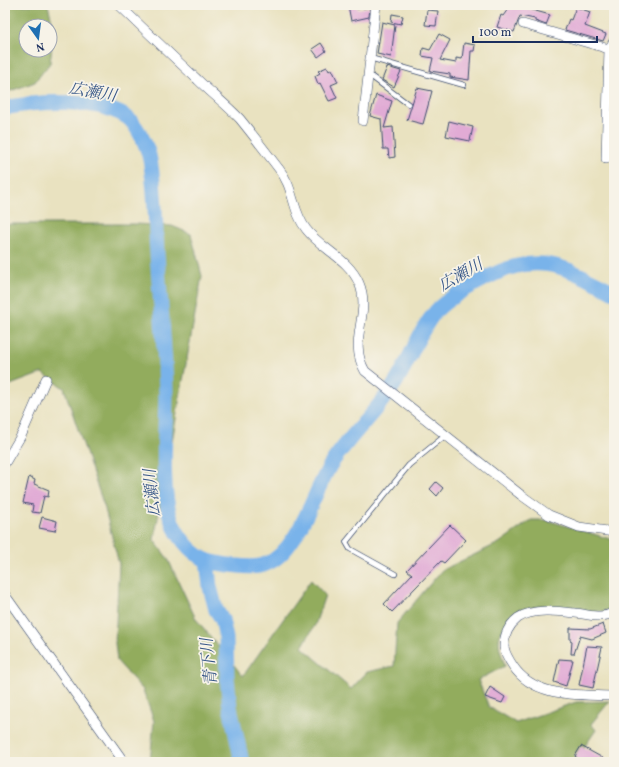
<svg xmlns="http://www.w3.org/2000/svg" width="619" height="767" viewBox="0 0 619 767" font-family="Vollkorn,'Noto Serif JP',serif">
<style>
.forest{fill:#92ac5d;stroke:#566e5e;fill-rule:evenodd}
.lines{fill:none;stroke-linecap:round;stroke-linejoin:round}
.river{stroke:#79b3ea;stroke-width:15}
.building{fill:#e1abd5}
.service-casing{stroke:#3a4a6d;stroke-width:6}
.minor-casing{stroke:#3a4a6d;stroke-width:10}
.service{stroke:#fff;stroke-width:4.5}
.minor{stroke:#fff;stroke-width:9}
.labels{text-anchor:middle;stroke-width:3.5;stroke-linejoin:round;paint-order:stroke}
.water-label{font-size:16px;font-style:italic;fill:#375788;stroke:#f7f3e8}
</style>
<rect width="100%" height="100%" fill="#f7f3e8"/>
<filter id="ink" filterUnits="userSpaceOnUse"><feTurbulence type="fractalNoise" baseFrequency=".025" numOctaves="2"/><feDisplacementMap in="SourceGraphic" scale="8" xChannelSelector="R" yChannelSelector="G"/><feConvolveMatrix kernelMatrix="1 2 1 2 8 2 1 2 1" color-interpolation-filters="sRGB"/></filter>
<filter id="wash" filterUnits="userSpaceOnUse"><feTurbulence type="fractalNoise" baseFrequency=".012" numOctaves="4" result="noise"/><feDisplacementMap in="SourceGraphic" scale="16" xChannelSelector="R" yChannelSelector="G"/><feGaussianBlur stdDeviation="0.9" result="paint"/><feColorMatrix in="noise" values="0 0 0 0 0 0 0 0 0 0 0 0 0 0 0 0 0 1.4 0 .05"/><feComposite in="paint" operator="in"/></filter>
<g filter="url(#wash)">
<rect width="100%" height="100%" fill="#e9e2c0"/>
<path class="forest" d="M 5,5 L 48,5 L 54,29 L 50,63 L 35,82 L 5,93 ZM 26,26 L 50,26 L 50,50 L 26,50 Z
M 10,224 L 135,224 L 172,226 L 191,234 L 202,276 L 154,540 L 168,559 L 196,619 L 243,676 L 311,580 L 325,595 L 315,625 L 302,647 L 351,689 L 367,672 L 394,666 L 397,623 L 442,570 L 499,543 L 531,520 L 546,520 L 614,540 L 614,607 C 589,625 540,587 509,621 C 494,639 499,645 505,666 L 478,680 L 489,707 L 516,723 L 576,702 L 610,701 L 591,724 L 596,730 L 574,762 L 150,762 L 154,721 L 143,690 L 117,661 L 115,643 L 119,564 L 105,509 L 64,388 L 42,373 L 5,387 L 5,226 Z"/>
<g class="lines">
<path class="river" d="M 5,108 C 38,101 94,98 125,116 C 136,122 148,147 150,160 C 156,191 155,222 157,253 C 160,299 165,346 166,392 C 166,428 160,487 171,519 C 177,535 189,551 204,559 C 214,564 227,565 238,566 C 247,567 258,568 266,564 C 298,552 313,493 331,464 C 350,435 377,411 396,382 C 410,359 419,331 436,311 C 447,299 464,290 479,282 C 536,250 560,264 614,292
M 207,560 L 210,587 L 216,610 L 222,619 L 226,638 L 227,678 L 230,707 L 242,762"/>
</g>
<g id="blocks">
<path class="building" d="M 348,5 L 357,5 L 357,9 L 370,7 L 369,17 L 351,21 Z
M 511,5 L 525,5 L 525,8 L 550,15 L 546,25 L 535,21 L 535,19 L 520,16 L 514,32 L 497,27 L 501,15 L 503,16 Z
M 576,7 L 590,12 L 585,26 L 606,34 L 603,41 L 565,30 L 569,19 L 571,20 Z
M 427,10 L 438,11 L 436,26 L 425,25 Z
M 392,14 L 403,16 L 401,24 L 391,22 Z
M 382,22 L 395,25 L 391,57 L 377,54 Z
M 439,34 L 450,40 L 440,60 L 456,63 L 456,58 L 462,59 L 464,43 L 475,45 L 474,51 L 471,51 L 469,80 L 450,77 L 450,74 L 430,71 L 433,58 L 422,56 L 423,48 L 430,50 Z
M 321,43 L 326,51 L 318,57 L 312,49 Z
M 327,67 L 329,71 L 332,69 L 338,82 L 331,85 L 337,98 L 329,101 L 320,83 L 318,84 L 315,76 L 320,73 L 318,71 Z
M 387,67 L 401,71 L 394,87 L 382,80 Z
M 417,88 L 432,91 L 423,124 L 407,120 Z
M 376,95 L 392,101 L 384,128 L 393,127 L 395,157 L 389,158 L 388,149 L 383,149 L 381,119 L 370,116 Z
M 449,121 L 473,127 L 470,141 L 446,136 Z
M 29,477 L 35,480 L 34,484 L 49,490 L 48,497 L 44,496 L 40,513 L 32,512 L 33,505 L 23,503 Z
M 436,482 L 443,488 L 437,496 L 430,489 Z
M 42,517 L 57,521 L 55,531 L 39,528 Z
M 450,525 L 466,540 L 444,563 L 441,561 L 392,612 L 384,604 L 412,574 L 407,570 Z
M 603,624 L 606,633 L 592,639 L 580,636 L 574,654 L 571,654 L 572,641 L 570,640 L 570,628 L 590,629 Z
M 587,646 L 602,647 L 593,688 L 579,685 Z
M 559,659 L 573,660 L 566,686 L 554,682 Z
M 490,687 L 505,697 L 502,703 L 485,697 Z
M 581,746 L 610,762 L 580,762 L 575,756 Z"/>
</g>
</g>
<g filter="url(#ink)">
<use href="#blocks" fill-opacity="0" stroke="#3a4a6d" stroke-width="1"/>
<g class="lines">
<g class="service-casing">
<path id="service" d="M 370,58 L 464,85
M 368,74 L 408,104
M 395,574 L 350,549 L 346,542 L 409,465 L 446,435"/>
</g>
<g class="minor-casing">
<path id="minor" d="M 119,5 C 145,30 171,55 198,80 C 211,93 227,105 240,119 C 253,135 266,152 279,169 C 294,187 292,211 306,229 C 321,249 348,258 359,283 C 372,313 347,340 365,371 L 521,495 L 549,515 L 579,527 L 614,532
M 523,24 L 609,49
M 363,121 L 376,5
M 606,159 L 609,49 L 614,41
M 5,463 L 22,434 L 46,379
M 5,595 L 124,762
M 614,612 C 601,620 589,614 575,613 C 558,611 533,608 518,618 C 509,625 504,635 504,647 C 505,654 509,660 513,666 C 535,699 579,694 614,696"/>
</g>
<use href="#service" class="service"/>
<use href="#minor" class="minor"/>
</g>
</g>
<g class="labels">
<g class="water-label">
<text transform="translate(93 91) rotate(10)" y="6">広瀬川</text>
<text transform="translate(460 274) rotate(-30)" y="6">広瀬川</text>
<text transform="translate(151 493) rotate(-96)" y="6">広瀬川</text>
<text transform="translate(208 662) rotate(-96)" y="6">青下川</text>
</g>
</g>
<rect width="619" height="767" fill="none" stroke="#f7f3e8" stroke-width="20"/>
<g transform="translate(38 38) rotate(166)"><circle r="19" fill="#f7f3e8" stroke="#9fa5b1"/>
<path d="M0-3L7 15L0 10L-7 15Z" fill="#1f6fb2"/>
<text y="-6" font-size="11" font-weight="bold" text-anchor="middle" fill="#1b2f5e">N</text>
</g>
<path d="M473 36v6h124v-6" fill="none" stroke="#1b2f5e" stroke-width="2"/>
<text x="479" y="36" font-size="12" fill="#1b2f5e" stroke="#f7f3e8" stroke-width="3" paint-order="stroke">100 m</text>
</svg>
